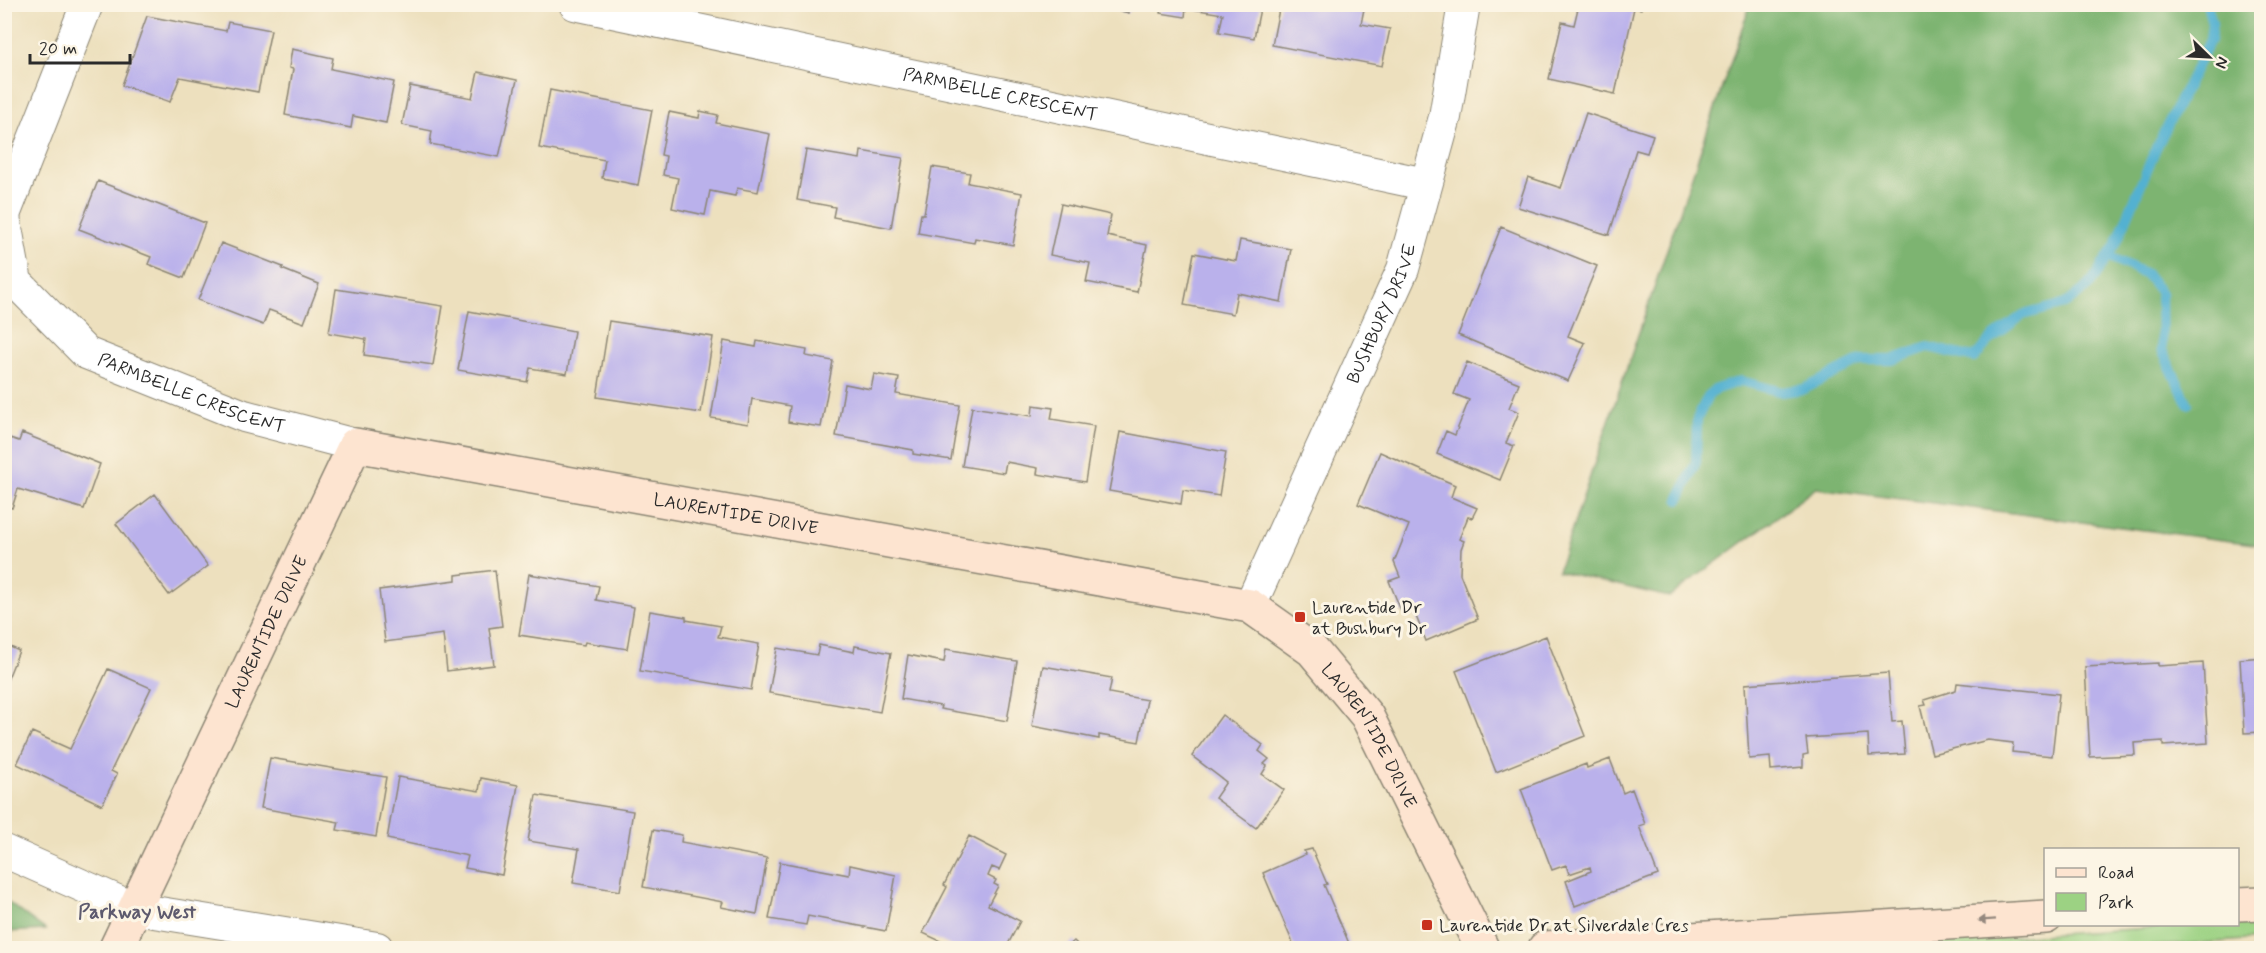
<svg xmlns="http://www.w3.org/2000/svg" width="2266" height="953" viewBox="0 0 2266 953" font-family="Mynerve,sans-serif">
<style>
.green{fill:#9cd283;stroke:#647e57;stroke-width:1.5}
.forest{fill:#7db471;stroke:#54704e;stroke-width:1.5}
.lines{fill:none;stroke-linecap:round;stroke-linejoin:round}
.stream{stroke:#52b1d1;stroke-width:10}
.building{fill:#bab1eb}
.street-casing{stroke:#8c8674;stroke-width:34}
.secondary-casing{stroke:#8c8674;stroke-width:36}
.street{stroke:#fff;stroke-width:32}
.secondary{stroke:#fde4d0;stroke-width:33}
.oneway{fill:#94887e}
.poi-dot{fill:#c8321e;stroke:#fcf5e5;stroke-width:2}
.labels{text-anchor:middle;stroke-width:6;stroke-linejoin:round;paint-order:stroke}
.street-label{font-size:18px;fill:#2b2b2b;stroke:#fcf5e5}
.poi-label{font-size:18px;fill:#2b2b2b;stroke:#fcf5e5;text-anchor:start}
.neighbourhood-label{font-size:20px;font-weight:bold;fill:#5d5a6e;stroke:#fcf5e5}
</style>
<rect width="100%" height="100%" fill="#fcf5e5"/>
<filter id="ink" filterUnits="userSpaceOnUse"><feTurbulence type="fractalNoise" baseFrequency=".0167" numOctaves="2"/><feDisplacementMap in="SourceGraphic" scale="12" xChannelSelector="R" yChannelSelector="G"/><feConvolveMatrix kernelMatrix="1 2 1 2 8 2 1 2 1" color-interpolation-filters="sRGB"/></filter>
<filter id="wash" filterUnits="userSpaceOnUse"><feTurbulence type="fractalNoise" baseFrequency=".008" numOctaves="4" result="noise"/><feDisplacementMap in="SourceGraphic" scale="24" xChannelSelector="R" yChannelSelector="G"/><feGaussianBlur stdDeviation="1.35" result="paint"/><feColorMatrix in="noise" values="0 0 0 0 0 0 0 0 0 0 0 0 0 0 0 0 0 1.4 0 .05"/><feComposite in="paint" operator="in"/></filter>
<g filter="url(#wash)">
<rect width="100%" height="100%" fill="#ede0be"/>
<path class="green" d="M 2261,920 L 2261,939 L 2125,948 L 1844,948 L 2194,925 L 2238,924 L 2238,921 Z"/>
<path class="forest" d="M 1750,5 L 2261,5 L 2261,545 L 1816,488 L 1669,597 L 1558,571 Z
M 5,900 L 46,930 L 5,932 Z"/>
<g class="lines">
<path class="stream" d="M 2110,257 L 2146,274 L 2161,293 L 2162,350 L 2188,404
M 1679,500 L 1696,462 L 1697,419 L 1708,396 L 1716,389 L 1741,381 L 1782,392 L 1804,389 L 1861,360 L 1892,360 L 1928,347 L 1974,358 L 1991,339 L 2023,315 L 2065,304 L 2089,286 L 2116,244 L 2156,148 L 2210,40 L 2212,23 L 2207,4"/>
</g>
<g id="blocks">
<path class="building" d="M 1093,4 L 1131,4 L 1129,13 Z
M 1162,4 L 1261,4 L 1254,38 L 1219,32 L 1223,14 L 1186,8 L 1185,17 L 1160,13 Z
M 1280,4 L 1365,4 L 1361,24 L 1390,29 L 1382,66 L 1272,45 Z
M 1579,4 L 1643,4 L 1641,9 L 1634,8 L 1615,94 L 1549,79 L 1562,22 L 1574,25 Z
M 147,16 L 226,31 L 228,22 L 271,30 L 258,92 L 180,77 L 170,102 L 122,85 Z
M 292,49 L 333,58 L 331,69 L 394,82 L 386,123 L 353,116 L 351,128 L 285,115 L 293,69 L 289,68 Z
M 478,72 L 517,80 L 499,157 L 430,144 L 432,131 L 402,125 L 410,86 L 472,98 Z
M 550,90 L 652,110 L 638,185 L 602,178 L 605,160 L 539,148 Z
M 700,111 L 718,115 L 716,123 L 770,134 L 758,192 L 737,188 L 735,196 L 710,191 L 705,215 L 672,208 L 678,178 L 663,175 L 666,156 L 661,155 L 669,112 L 699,118 Z
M 1586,113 L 1653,135 L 1647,153 L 1636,150 L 1609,235 L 1518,207 L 1528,177 L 1561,188 Z
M 806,150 L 860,159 L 861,151 L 903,158 L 891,228 L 833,217 L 835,207 L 797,200 Z
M 932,167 L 970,173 L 968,183 L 1022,193 L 1013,245 L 975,238 L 974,243 L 918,233 L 921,214 L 924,214 Z
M 98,181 L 205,223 L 184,278 L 148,264 L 151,257 L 79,229 Z
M 1061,204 L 1111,215 L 1107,236 L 1147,245 L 1137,292 L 1086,282 L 1090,263 L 1050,255 Z
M 1501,227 L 1597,266 L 1568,336 L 1585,343 L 1568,381 L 1458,335 Z
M 1240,240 L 1291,249 L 1281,302 L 1237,293 L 1233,314 L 1184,305 L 1194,253 L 1236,261 Z
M 221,243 L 283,267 L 282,269 L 319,284 L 304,323 L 269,310 L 263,325 L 198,300 Z
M 336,289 L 443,306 L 433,365 L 364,355 L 366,339 L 329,333 Z
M 469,311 L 574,331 L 567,374 L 530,368 L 527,382 L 458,370 Z
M 609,321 L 713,337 L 701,413 L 597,397 Z
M 724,341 L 756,347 L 757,341 L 807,350 L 806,356 L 833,361 L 821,427 L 788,422 L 790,406 L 752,399 L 748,424 L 711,418 Z
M 1467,362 L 1519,383 L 1509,408 L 1519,412 L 1506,443 L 1514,446 L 1500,480 L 1437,454 L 1446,431 L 1455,435 L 1469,400 L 1454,394 Z
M 874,374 L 899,378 L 896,394 L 960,405 L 951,460 L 913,454 L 913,450 L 836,436 L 845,384 L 871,389 Z
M 1033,405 L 1053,408 L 1051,419 L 1094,426 L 1085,482 L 1037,474 L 1038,468 L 1006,462 L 1004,473 L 962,466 L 972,407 L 1032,416 Z
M 1120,432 L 1226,452 L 1219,496 L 1183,490 L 1181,504 L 1109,491 Z
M 22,433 L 100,464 L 84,509 L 18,489 L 12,508 L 4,506 L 4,436 L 19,441 Z
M 1380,452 L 1455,485 L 1451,497 L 1477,508 L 1472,518 L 1468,517 L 1459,539 L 1464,541 L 1461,549 L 1460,574 L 1478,619 L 1426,641 L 1413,609 L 1402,613 L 1389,581 L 1400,577 L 1394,562 L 1409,525 L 1358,504 Z
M 155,494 L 208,566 L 169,595 L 116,524 Z
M 495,570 L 502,626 L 489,628 L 494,665 L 447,671 L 443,634 L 385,642 L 379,590 L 456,580 L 456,575 Z
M 529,574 L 599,586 L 596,600 L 634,607 L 627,649 L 585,642 L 584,645 L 519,635 Z
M 650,611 L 686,617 L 686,620 L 721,626 L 718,637 L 759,644 L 751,690 L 640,671 Z
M 1546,636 L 1585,736 L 1496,772 L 1456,671 Z
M 4,644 L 19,651 L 4,688 Z
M 819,645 L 854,652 L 855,646 L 891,653 L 880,712 L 769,693 L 777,648 L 817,655 Z
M 946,649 L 1017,661 L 1007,721 L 940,709 L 941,706 L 901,699 L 908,655 L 944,662 Z
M 2262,657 L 2262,732 L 2244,733 L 2240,659 Z
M 2158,663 L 2158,666 L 2203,663 L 2208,743 L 2163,746 L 2163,741 L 2134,743 L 2135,755 L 2090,757 L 2085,667 Z
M 1043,666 L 1112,678 L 1109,693 L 1147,700 L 1139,742 L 1099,735 L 1099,739 L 1032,726 Z
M 108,669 L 151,688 L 111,771 L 117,774 L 102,805 L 17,764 L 32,732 L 70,749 Z
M 1888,673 L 1892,722 L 1902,721 L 1905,754 L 1869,756 L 1868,734 L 1806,738 L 1808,754 L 1803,755 L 1803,767 L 1771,770 L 1770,757 L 1749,759 L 1745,684 Z
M 1957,683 L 2059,694 L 2052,756 L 2012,752 L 2013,743 L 1988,740 L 1932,754 L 1920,706 L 1926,705 L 1924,700 L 1956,690 Z
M 1222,715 L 1263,745 L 1259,751 L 1269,759 L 1264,764 L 1267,766 L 1262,774 L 1284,790 L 1256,828 L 1215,798 L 1226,782 L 1192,756 Z
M 270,758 L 386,777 L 376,837 L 337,830 L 339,822 L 261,808 Z
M 1610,759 L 1623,793 L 1632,789 L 1645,824 L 1639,826 L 1658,875 L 1575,906 L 1566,881 L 1591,871 L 1590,867 L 1569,874 L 1566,865 L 1552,870 L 1521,789 L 1586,764 L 1587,768 Z
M 398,777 L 479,791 L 481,778 L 518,785 L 502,875 L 465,868 L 468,856 L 387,839 Z
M 536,795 L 633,811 L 620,891 L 573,883 L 579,849 L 528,841 Z
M 653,830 L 682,835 L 681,842 L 767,858 L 757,914 L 721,907 L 723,902 L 643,887 Z
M 969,836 L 1006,855 L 999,870 L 992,867 L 988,876 L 996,880 L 994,884 L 998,886 L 988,905 L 1020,921 L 1006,948 L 955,948 L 923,933 L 947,887 L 944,885 Z
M 1312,849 L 1327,884 L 1324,885 L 1351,948 L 1295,948 L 1263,873 L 1306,854 L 1304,851 Z
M 780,862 L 849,875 L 850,865 L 896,875 L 886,931 L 808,916 L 806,925 L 769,919 Z
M 1074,941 L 1081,948 L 1066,948 Z"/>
</g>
</g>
<g filter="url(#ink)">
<use href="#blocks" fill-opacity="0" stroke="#8c8674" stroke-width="1.5"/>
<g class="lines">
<g class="street-casing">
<g id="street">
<path id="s1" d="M 575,4 L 1425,184"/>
<path d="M 4,215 L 87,4"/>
<path id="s2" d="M 4,217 L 16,282 L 86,353 L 244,416 L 355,445"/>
<path id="s3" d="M 1250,606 L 1403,269 L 1445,117 L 1464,4"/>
<path d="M 4,851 L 135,909 L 377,948"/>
</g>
</g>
<g class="secondary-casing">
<g id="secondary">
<path d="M 2238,904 L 2262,903"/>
<path id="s4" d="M 116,948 L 355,445 L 1250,606 L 1312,650 L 1367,716 L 1482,948"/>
<path d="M 1545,948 L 2046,917"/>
</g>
</g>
<use href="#street" class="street"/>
<use href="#secondary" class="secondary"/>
</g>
<defs><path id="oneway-solid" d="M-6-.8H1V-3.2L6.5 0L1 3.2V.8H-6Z" transform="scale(1.5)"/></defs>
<use class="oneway" href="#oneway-solid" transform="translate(1987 920) rotate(176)"/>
</g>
<g class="poi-dot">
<rect x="1294" y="611" width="12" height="12" rx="3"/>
<rect x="1421" y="919" width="12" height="12" rx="3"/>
</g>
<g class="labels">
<g class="street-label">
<text dy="6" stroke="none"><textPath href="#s1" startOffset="435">PARMBELLE CRESCENT</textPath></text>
<text dy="6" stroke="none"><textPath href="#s3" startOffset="321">BUSHBURY DRIVE</textPath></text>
<text dy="6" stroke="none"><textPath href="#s2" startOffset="279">PARMBELLE CRESCENT</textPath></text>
<text dy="6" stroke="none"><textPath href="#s4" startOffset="944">LAURENTIDE DRIVE</textPath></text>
<text dy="6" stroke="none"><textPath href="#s4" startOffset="350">LAURENTIDE DRIVE</textPath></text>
<text dy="6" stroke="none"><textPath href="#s4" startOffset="1646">LAURENTIDE DRIVE</textPath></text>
</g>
<g class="poi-label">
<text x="1312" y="613">Laurentide Dr<tspan x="1312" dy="21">at Bushbury Dr</tspan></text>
<text x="1439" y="931">Laurentide Dr at Silverdale Cres</text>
</g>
<g class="neighbourhood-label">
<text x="137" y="918">Parkway West</text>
</g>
</g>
<rect width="2266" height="953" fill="none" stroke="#fcf5e5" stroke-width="24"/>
<rect x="2044" y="848" width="195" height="78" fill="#fcf5e5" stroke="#a8a49b" stroke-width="1.5"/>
<rect x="2056" y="868" width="30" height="9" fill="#fde4d0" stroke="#a8a49b" stroke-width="1.5"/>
<text x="2098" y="878" font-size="18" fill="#2b2b2b">Road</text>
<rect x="2056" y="893" width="30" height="18" fill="#9cd283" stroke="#a8a49b" stroke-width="1.5"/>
<text x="2098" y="908" font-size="18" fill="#2b2b2b">Park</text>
<g transform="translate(2209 57) rotate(114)" stroke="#fcf5e5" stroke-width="4.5" paint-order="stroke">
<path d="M0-4.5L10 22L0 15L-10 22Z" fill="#2b2b2b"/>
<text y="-9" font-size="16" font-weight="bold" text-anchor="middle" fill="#2b2b2b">N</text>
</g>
<path d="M30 54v9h100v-9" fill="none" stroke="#2b2b2b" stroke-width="3"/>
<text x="39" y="54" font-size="18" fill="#2b2b2b" stroke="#fcf5e5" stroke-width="4.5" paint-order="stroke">20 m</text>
</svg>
